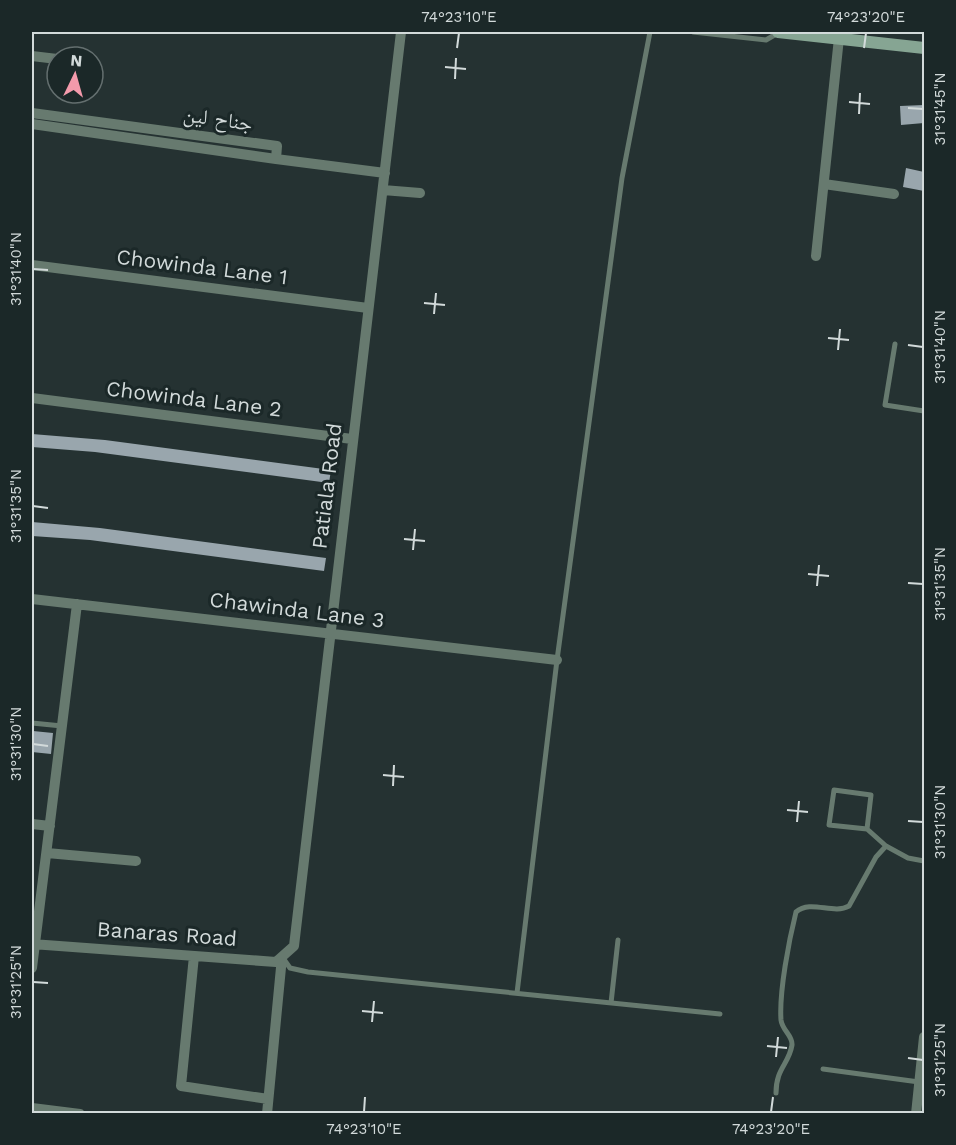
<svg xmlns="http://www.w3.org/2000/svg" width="956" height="1145" viewBox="0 0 956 1145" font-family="'Work Sans','Noto Naskh Arabic',sans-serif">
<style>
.building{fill:#99a6ad}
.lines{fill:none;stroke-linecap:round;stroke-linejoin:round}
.lane{stroke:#677a6f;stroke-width:5}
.street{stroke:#677a6f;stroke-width:10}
.secondary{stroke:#86a593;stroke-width:12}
.ticks{fill:none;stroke:#d2dada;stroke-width:2}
.labels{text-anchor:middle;stroke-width:6;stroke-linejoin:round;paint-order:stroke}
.street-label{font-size:21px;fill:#d2dada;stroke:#1b2828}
.neatline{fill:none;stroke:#d2dada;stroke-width:2}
.ticks-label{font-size:15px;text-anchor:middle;fill:#d2dada}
</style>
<rect width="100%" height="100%" fill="#253232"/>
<path class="building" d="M 924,105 L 924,123 L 901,125 L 900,106 Z
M 906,168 L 924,172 L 924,191 L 903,187 Z
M 32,434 L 105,440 L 331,470 L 329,483 L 95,452 L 32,447 Z
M 32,522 L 100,528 L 326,558 L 324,571 L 90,540 L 32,536 Z
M 33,731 L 53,733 L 51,754 L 32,752 Z"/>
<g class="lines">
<path class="lane" d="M 693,32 L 766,40 L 778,33
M 895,344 L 885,405 L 924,411
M 32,723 L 62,726
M 867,829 L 829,825 L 834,790 L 871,795 L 867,829 L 886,846
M 283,958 L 290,968 L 308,972 L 720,1014
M 517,993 L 557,660 L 622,178 L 650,32
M 611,1003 L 618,940
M 823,1069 L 919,1082
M 776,1093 C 776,1068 789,1064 792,1045 C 793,1036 782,1030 781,1020 C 779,992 789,940 796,912 C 811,899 833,915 849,906 L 876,857 L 886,846 L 908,858 L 924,861"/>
<path class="street" d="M 32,56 L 57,59
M 32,113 L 277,146 L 276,159 L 385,173
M 32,124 L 276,159
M 824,184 L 894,194
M 383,190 L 420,193
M 816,256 L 839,38
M 32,265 L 368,308
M 32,398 L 352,439
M 32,599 L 557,660
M 32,824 L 50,826
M 47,853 L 136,861
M 32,944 L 276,962 L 294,946 L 401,32
M 194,956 L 181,1086 L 268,1099
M 32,968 L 77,604
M 32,1108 L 80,1114
M 267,1114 L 282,957
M 916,1114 L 924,1037"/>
<path class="secondary" d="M 778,32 L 924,48"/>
</g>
<path class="ticks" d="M 457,48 L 459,33M 864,48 L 866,33M 445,67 L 466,69M 455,79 L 456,58M 849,102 L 870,104M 908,108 L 923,109M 859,114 L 860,93M 33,269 L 48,270M 424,303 L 445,305M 434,314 L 436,293M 828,338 L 849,340M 908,345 L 923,347M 838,350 L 840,329M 33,506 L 48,508M 404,539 L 425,541M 413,550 L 415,529M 808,574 L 829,576M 908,583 L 923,584M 817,586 L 819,565M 33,744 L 48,746M 383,775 L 404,777M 393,786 L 394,765M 787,810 L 808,812M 908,821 L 923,822M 797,822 L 799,801M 33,982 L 48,983M 362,1011 L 383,1013M 372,1022 L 374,1001M 767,1046 L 787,1048M 776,1057 L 778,1037M 908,1058 L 923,1060M 364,1112 L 365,1097M 771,1112 L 773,1097"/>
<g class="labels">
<g class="street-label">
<text transform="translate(218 119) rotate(8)" y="7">جناح لین</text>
<text transform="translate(202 267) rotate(7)" y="7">Chowinda Lane 1</text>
<text transform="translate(194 399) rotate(7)" y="7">Chowinda Lane 2</text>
<text transform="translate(327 486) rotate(-83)" y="7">Patiala Road</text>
<text transform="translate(297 610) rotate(7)" y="7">Chawinda Lane 3</text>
<text transform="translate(167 934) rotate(4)" y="7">Banaras Road</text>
</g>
</g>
<rect width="956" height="1145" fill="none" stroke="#1b2828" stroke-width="66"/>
<g transform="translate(75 75) rotate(5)"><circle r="28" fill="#1b2828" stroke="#646f6f" stroke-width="1.5"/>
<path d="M0-4.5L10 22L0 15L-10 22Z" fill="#f39aab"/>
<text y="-9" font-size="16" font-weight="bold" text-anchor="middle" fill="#d2dada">N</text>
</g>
<rect x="33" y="33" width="890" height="1079" class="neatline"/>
<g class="ticks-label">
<text x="459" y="22">74°23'10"E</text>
<text x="866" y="22">74°23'20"E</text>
<text transform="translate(940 109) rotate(-90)" y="5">31°31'45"N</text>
<text transform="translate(16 269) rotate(-90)" y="5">31°31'40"N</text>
<text transform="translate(940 347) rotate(-90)" y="5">31°31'40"N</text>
<text transform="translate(16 506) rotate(-90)" y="5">31°31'35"N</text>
<text transform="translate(940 584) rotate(-90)" y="5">31°31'35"N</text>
<text transform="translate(16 744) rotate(-90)" y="5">31°31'30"N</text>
<text transform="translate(940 822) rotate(-90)" y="5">31°31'30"N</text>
<text transform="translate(16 982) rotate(-90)" y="5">31°31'25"N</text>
<text transform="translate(940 1060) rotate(-90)" y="5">31°31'25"N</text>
<text x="364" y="1134">74°23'10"E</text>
<text x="771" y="1134">74°23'20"E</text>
</g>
</svg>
